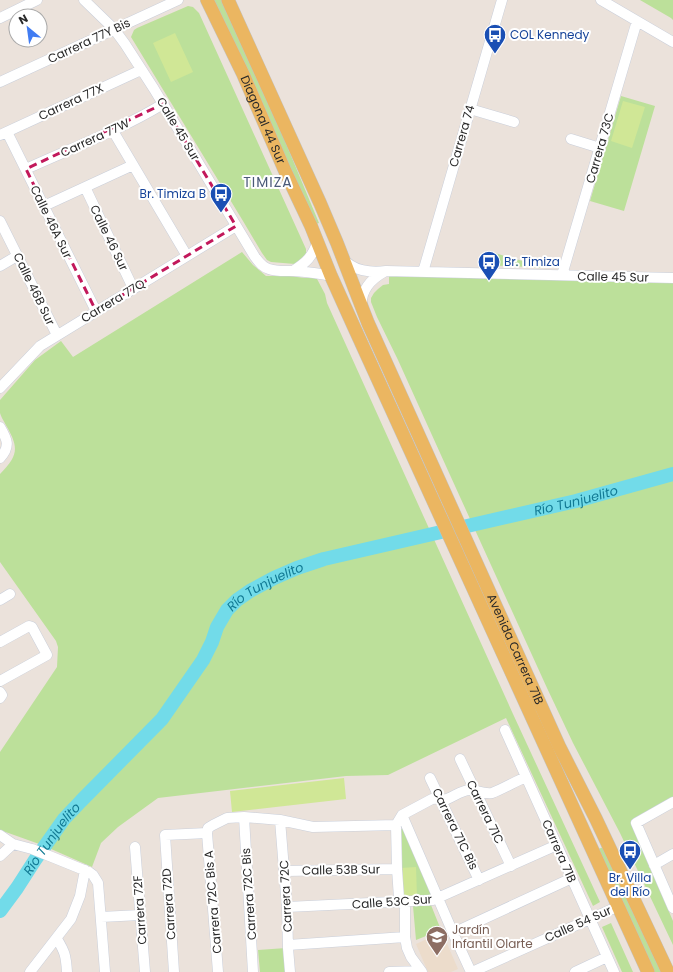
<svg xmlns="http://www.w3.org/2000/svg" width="673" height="972" viewBox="0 0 673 972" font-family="Poppins,sans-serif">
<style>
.education{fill:#ecdccb}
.green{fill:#bce09a}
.pitch{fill:#d0e796}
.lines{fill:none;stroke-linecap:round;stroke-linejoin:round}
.river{stroke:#72dbe9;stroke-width:14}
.minor-casing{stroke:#cacfda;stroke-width:11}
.major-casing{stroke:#c3c3c3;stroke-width:14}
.minor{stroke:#fff;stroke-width:10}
.major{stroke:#ebb661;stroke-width:13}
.marked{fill:none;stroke:#c2185b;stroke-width:3;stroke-dasharray:8 5;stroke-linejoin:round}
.labels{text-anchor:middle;stroke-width:4;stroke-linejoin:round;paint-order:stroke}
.transit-label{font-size:12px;fill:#164399;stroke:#fff;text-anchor:start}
.street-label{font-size:12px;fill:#292929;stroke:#fff}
.education-label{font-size:12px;fill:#785e54;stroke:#fff;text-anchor:start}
.water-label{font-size:13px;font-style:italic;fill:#127a94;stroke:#fff}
.quarter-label{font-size:14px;letter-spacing:1px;fill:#4b5a78;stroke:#fff}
</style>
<rect width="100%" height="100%" fill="#ebe2db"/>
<path class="education" d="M 442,932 L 458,969 L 451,972 L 428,972 L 416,944 Z"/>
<path class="green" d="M 213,0 L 221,0 L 257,74 L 319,223 L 316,224 Z
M 640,0 L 673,0 L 673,20 L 671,18 Z
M 188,6 L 193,7 L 199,13 L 306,249 L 306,255 L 303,259 L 295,264 L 271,262 L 267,260 L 262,253 L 243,221 L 131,37 L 134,30 L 137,28 Z
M 621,96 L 655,106 L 624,211 L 590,201 Z
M 242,252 L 253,265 L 266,276 L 289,276 L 305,278 L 316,277 L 325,294 L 327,303 L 513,714 L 600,902 L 593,906 L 506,718 L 388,775 L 346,776 L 158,798 L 118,827 L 101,843 L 92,867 L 42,845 L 0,830 L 0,752 L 57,667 L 58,647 L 56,641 L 0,562 L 0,474 C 18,456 19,448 7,427 C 5,423 1,417 0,413 C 0,409 0,404 0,400 L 35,360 L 61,341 L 73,357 Z
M 491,252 L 547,268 L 486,265 Z
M 389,276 L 673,281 L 673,802 L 632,826 L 673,921 L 673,945 L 620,833 L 573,743 L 547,688 L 450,475 L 398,360 L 377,317 L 371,302 L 371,298 L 374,293 L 378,289 L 383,285 L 389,284 Z
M 403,828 L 432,897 L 401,898 L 400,830 Z
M 604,847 L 663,972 L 655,972 L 598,849 Z
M 431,905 L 441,930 L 416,940 L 413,906 Z
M 611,923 L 633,972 L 622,972 L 602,927 Z
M 286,948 L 287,972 L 260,972 L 258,950 Z"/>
<path class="pitch" d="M 175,33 L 193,72 L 171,82 L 153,43 Z
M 623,101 L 645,107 L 632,148 L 611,141 Z
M 344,778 L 346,799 L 232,812 L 230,791 Z
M 416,867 L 417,897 L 401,898 L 400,868 Z"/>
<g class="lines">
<path class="river" id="s1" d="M 0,911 L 17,888 L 35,860 L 64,819 L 81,801 L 162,719 L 203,660 L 212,642 L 217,627 L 227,610 L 237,600 L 250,591 L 274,578 L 297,568 L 324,559 L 576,501 L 673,474"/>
<g class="minor-casing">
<path id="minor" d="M 84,0 L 114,29 L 125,44 L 154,89 L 255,257 C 259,262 262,267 269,269 C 277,272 286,271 294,271 C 307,272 319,273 331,276
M 601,0 L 673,42
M 0,18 L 37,0
M 0,82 L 178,0
M 470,109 L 514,122
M 113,131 L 187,256
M 7,132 L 96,311
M 0,135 L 141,70
M 571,139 L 600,148
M 26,169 C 72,148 120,130 163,104
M 85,187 L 133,288
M 44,206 L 133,165
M 0,221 L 57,335
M 343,258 C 352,271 371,273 386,271 L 673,278
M 0,266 L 17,256
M 293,271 C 307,262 312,257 318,241
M 423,272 L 502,0
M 562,275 L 637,21
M 362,307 C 360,291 371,279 384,272
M 0,388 L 40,346 L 236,226
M 0,427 C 7,439 11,446 0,458
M 0,600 L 10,594
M 0,642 L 29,626 L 32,627 L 46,653 L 47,655 L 0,681
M 0,692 L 2,695 L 0,698
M 505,730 L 614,972
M 460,759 L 511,866
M 430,778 L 479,880
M 673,802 L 636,823 L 673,908
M 402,815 L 453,933 L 471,972
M 244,817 L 253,972
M 280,820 L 287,907 L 288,948 L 290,972
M 396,825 L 397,869 L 399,898 L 405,907 L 405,937 L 407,948 L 411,957 L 422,972
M 207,833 L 218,972
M 0,835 L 13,844 L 32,849 L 89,872 L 93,875 L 98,883 L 105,972
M 135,847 L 145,972
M 0,856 L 13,844
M 654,865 L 673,854
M 285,871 L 397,869
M 287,907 L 433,900 L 557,845
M 101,917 L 140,915
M 453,933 L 572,878
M 57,939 C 65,952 66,956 67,972
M 288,945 L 405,937
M 30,972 L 71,919 L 80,896 L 85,870
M 174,972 L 165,835 L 207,833 L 208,828 L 213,825 L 227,818 L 244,817 L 280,820 L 313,827 L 396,825 L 402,815 L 432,799 C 438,798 442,800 447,799 C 455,796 463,789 471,790 C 478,791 484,794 492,793 C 501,790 516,781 526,777
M 389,972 L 421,971
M 472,972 L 619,906
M 575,972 L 607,957"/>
</g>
<g class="major-casing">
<g id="major">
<path id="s2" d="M 207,0 L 243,74 L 285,171 L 311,226 L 331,276 L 354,327 L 648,972"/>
<path id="s3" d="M 228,0 L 320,203 L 337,243 L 368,323 L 536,695 L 559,746 L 596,819 L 668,972"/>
</g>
</g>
<use href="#minor" class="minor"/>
<use href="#major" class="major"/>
</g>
<path class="marked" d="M 163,104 L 236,226 L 96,311 L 26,169 Z"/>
<defs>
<g id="bus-pin" transform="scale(1.15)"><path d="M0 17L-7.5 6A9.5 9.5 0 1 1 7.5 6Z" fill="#1a4fb4" stroke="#fff"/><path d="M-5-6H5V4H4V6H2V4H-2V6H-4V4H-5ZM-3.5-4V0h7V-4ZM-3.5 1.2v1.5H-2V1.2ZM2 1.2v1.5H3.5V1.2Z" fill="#fff"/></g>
<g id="school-pin" transform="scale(1.15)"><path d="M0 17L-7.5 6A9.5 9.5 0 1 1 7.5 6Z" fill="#8d6e63" stroke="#fff"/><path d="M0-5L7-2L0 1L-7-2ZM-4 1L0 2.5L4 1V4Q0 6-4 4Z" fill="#fff"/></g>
</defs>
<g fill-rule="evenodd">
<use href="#bus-pin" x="495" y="35"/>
<use href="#bus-pin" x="221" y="194"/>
<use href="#bus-pin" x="489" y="262"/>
<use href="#bus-pin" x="630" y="851"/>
<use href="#school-pin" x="437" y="937"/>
</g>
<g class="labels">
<g class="transit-label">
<text x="510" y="39">COL Kennedy</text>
<text x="206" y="198" text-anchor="end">Br. Timiza B</text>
<text x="504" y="266">Br. Timiza</text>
<text x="630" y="882" text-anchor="middle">Br. Villa<tspan x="630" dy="14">del Río</tspan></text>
</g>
<g class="street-label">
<text transform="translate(89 41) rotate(-25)" y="4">Carrera 77Y Bis</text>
<text transform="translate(71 102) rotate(-25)" y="4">Carrera 77X</text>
<text dy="4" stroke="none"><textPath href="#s2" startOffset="132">Diagonal 44 Sur</textPath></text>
<text transform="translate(178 129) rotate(59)" y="4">Calle 45 Sur</text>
<text transform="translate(462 136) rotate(-74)" y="4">Carrera 74</text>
<text transform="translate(95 138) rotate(-25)" y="4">Carrera 77W</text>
<text transform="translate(600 148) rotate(-74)" y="4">Carrera 73C</text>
<text transform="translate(51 222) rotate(64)" y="4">Calle 46A Sur</text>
<text transform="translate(109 238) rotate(64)" y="4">Calle 46 Sur</text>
<text transform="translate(613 277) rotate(1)" y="4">Calle 45 Sur</text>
<text transform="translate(34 289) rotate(64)" y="4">Calle 46B Sur</text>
<text transform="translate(113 301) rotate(-31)" y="4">Carrera 77Q</text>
<text dy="4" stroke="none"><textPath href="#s3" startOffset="710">Avenida Carrera 71B</textPath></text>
<text transform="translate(485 812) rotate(64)" y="4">Carrera 71C</text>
<text transform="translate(455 829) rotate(64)" y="4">Carrera 71C Bis</text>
<text transform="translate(559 851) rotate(66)" y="4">Carrera 71B</text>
<text transform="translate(341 870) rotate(-1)" y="4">Calle 53B Sur</text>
<text transform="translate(249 894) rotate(-94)" y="4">Carrera 72C Bis</text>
<text transform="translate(286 896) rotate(-93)" y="4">Carrera 72C</text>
<text transform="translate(213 902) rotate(-95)" y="4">Carrera 72C Bis A</text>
<text transform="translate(392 902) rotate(-4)" y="4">Calle 53C Sur</text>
<text transform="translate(169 904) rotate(-94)" y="4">Carrera 72D</text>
<text transform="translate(140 910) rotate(-94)" y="4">Carrera 72F</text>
<text transform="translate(578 924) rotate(-24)" y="4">Calle 54 Sur</text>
</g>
<g class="education-label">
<text x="452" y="934">Jardín<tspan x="452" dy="14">Infantil Olarte</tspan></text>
</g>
<g class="water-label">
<text dy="5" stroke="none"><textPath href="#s1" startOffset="749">Río Tunjuelito</textPath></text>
<text dy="5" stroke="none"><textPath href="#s1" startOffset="425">Río Tunjuelito</textPath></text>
<text dy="5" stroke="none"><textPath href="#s1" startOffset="89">Río Tunjuelito</textPath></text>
</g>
<g class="quarter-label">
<text x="268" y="187">TIMIZA</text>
</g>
</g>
<g transform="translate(28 28) rotate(331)"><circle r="19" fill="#ffffff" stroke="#a9a9a9"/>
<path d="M0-3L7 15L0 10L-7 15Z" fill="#417cf2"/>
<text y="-6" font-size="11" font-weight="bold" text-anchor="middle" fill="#292929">N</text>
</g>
</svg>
